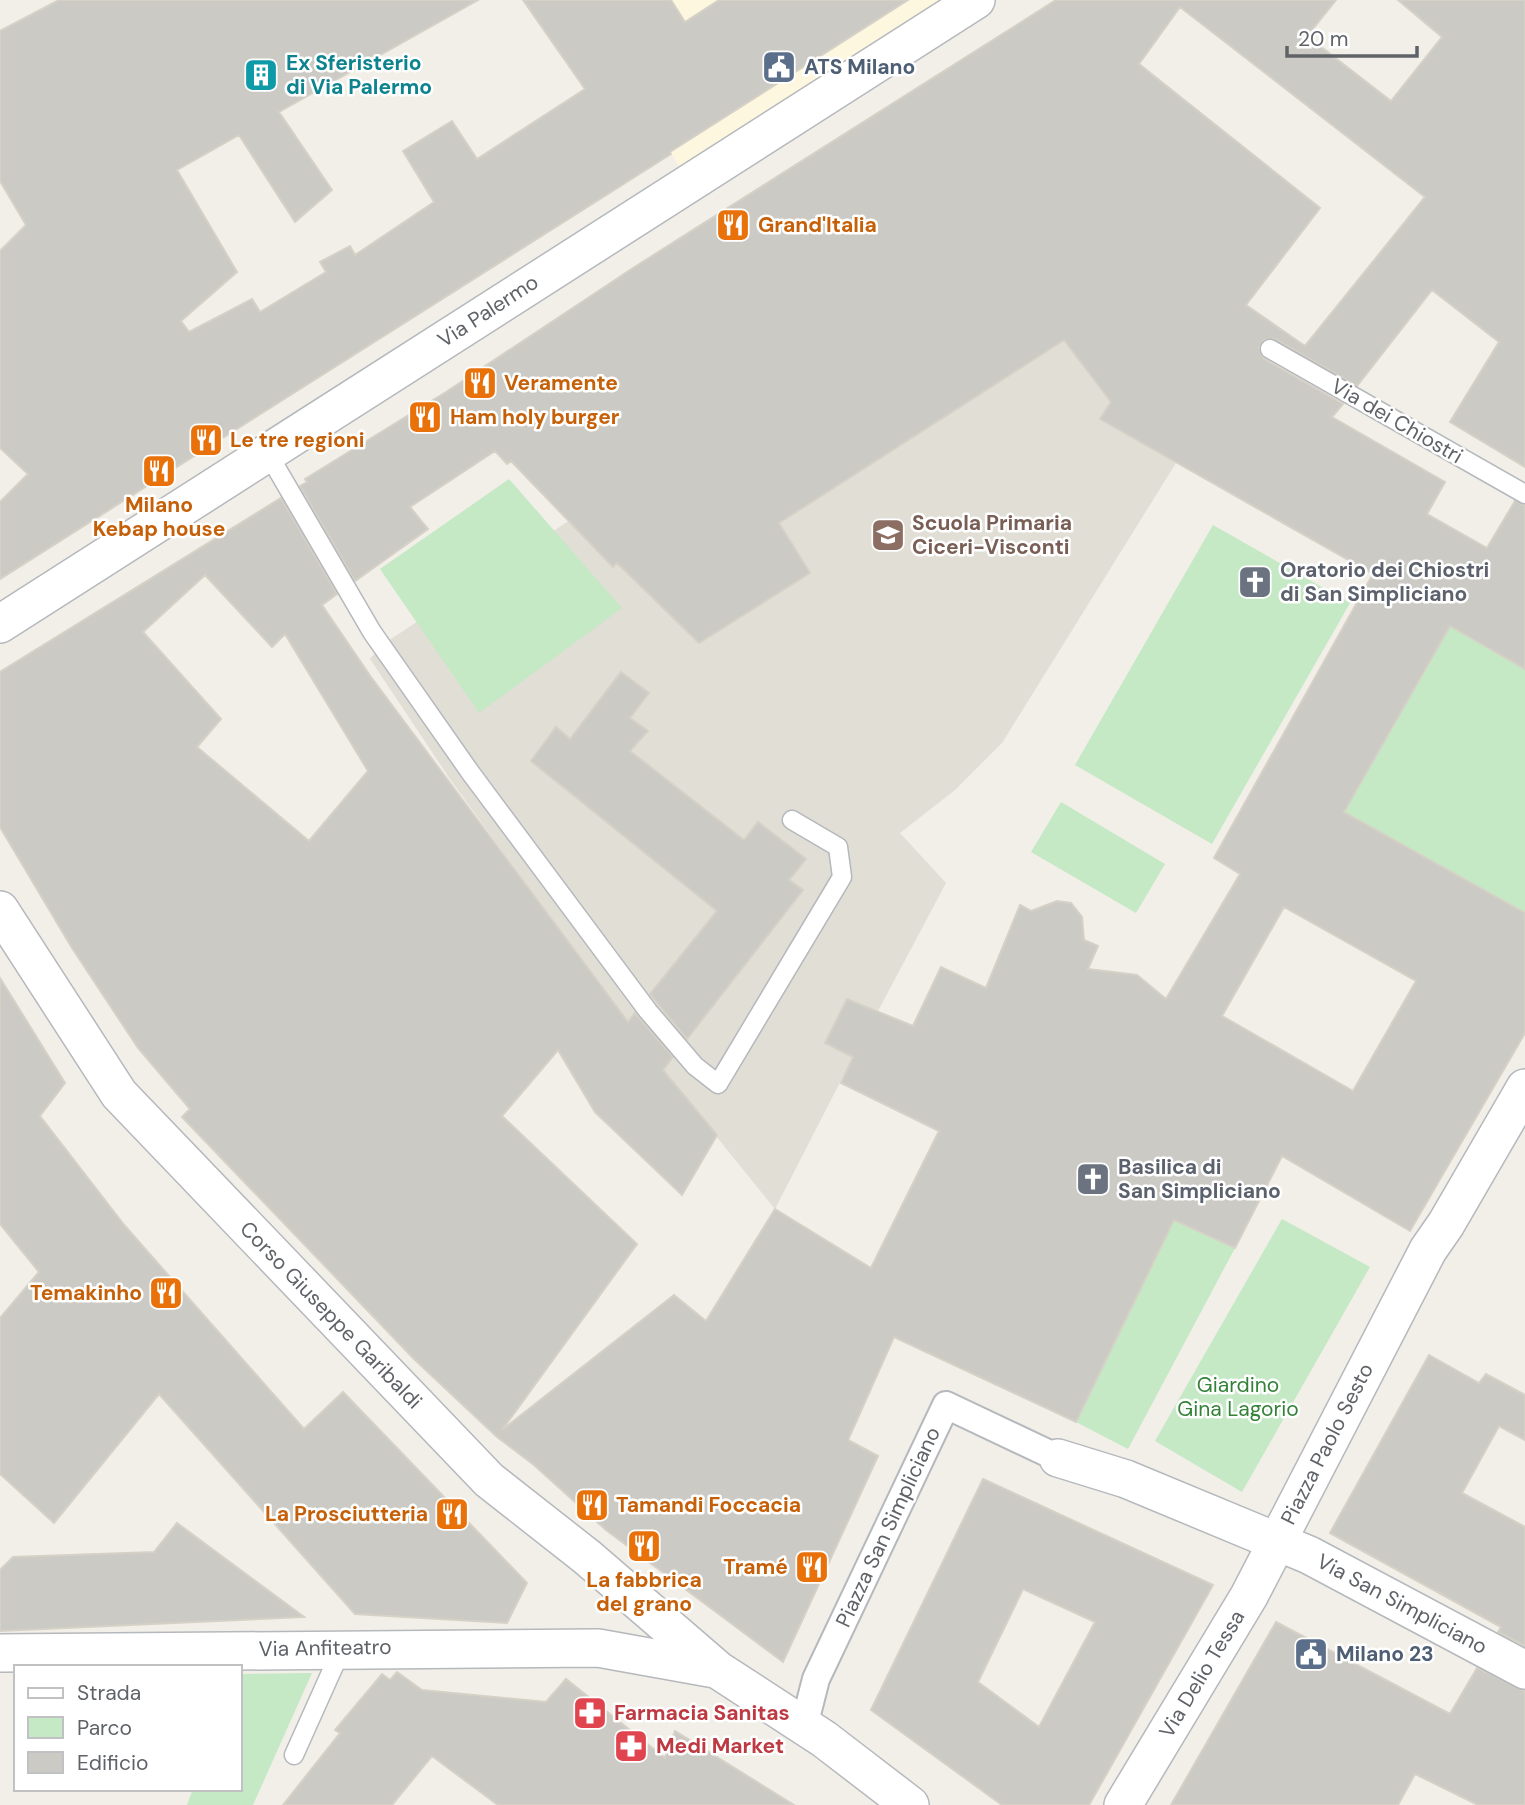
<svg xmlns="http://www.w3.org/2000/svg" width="1525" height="1805" viewBox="0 0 1525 1805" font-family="'DM Sans',sans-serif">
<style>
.commercial{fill:#fef7e0}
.education{fill:#e1ded6}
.green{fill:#c5e8c5}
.building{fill:#cccac5;stroke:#d6d1c6;stroke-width:2;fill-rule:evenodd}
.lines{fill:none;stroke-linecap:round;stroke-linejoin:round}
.service-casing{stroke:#b5b8bc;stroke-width:21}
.pedestrian-casing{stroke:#b5b8bc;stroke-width:30}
.minor-casing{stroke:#b5b8bc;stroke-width:40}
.service{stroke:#fff;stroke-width:18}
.pedestrian{stroke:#fff;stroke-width:26}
.minor{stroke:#fff;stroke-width:37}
.labels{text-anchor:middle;stroke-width:5;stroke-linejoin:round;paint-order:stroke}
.culture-label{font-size:21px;font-weight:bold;fill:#0d838f;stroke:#fff;text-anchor:start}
.service-label{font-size:21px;font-weight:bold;fill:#4e5e75;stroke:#fff;text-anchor:start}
.food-label{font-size:21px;font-weight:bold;fill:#c56008;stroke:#fff;text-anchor:start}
.street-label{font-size:21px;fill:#5f6368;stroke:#fff}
.education-label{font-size:21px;font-weight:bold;fill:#785e54;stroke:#fff;text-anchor:start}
.worship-label{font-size:21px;font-weight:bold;fill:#5b616d;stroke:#fff;text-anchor:start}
.park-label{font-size:21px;fill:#348238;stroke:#fff}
.health-label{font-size:21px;font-weight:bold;fill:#be3a42;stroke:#fff;text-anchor:start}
</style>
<rect width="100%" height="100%" fill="#f1efe8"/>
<path class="commercial" d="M 573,0 L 973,0 L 688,180 Z"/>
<path class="education" d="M 687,234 L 730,296 L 1260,315 L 1176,463 L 1002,743 L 955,790 L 900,833 L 946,883 L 878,1011 L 847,999 L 826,1043 L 853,1057 L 775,1209 L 670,1079 L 546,912 L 450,779 L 370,659 L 382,645 L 570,520 L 614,567 L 656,522 L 663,341 L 619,276 Z"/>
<path class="green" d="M 509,479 L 622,608 L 479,713 L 380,569 Z
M 1213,525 L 1350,603 L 1212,844 L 1075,765 Z
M 1450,626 L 1525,669 L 1525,913 L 1344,812 Z
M 1061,802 L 1165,864 L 1136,913 L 1031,852 Z
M 1282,1219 L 1370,1267 L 1242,1492 L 1155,1441 Z
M 1174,1220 L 1235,1248 L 1128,1449 L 1076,1422 Z
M 312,1673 L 253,1805 L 187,1805 L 193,1789 L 240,1789 L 240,1674 Z"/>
<path class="building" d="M 59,0 L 478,0 L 279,112 L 332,190 L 295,222 L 239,135 L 177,170 L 237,272 L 181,321 L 189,332 L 252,299 L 260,312 L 326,272 L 320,262 L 350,246 L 355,255 L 434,202 L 403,151 L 452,121 L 477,159 L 585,89 L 523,0 L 671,0 L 685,22 L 719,0 L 908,0 L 670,152 L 671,154 L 0,579 L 0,502 L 28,474 L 0,448 L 0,251 L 26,225 L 0,181 L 0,31 Z
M 1056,0 L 1336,0 L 1307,36 L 1391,101 L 1442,37 L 1398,0 L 1525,0 L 1525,467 L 1450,422 L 1499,342 L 1432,290 L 1357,386 L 1275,339 L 1264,340 L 1259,348 L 1264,359 L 1343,404 L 1332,417 L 1445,482 L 1427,514 L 1487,548 L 1515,501 L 1525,505 L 1525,669 L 1450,626 L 1344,812 L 1525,913 L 1525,1033 L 1410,1231 L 1282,1156 L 1235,1248 L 1174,1220 L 1076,1422 L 894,1337 L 848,1440 L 878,1456 L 783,1662 L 606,1530 L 534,1465 L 497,1437 L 414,1359 L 182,1117 L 190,1109 L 138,1048 L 72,948 L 0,827 L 0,672 L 281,498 L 337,594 L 322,605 L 371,677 L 628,1022 L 635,1013 L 673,1057 L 663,1070 L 717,1135 L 682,1195 L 595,1112 L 558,1050 L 502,1116 L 637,1244 L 502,1430 L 674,1295 L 706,1321 L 775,1209 L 871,1268 L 939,1131 L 841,1083 L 853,1057 L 825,1043 L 847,999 L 913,1026 L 941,967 L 986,988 L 1020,905 L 1031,911 L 1057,901 L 1071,903 L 1082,917 L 1084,940 L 1098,946 L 1088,969 L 1137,975 L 1166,999 L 1240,874 L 1214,858 L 1373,574 L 1100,419 L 1111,402 L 1064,340 L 779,523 L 810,573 L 699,643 L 617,563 L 613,567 L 511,461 L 507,464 L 495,451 L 410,507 L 428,529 L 355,581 L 300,486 L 307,482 L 305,479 L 446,392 L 633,268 ZM 1180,7 L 1425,197 L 1305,346 L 1246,305 L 1320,208 L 1139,64 ZM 205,575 L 272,647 L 285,634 L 368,771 L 309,841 L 197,747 L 221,719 L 143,632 ZM 1284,907 L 1416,981 L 1353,1091 L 1222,1016 Z
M 621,672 L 649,693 L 630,718 L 648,731 L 630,751 L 744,840 L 758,822 L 806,859 L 789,880 L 803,890 L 687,1039 L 650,994 L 717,911 L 531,761 L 556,727 L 570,739 Z
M 0,978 L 65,1083 L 40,1116 L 125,1226 L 304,1429 L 343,1392 L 527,1583 L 507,1623 L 355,1614 L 159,1394 L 54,1523 L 0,1474 L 0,1318 L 39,1272 L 0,1224 Z
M 1429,1355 L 1479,1383 L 1486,1374 L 1525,1395 L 1525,1440 L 1499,1426 L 1462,1493 L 1525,1527 L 1525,1646 L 1498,1632 L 1501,1627 L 1330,1533 Z
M 983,1479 L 1213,1585 L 1089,1805 L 1002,1805 L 871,1710 ZM 1023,1589 L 1095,1622 L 1039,1727 L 978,1682 Z
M 177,1523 L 304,1617 L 0,1631 L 0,1570 L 13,1557 L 154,1552 Z
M 1276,1622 L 1450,1714 L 1477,1668 L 1525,1691 L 1525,1805 L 1478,1805 L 1415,1774 L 1398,1805 L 1171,1805 Z
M 397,1672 L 422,1690 L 546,1702 L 566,1679 L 665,1758 L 675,1731 L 794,1805 L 498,1805 L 432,1756 L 392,1805 L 283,1805 L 340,1733 L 335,1730 L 382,1674 L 390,1680 Z"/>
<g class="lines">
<g class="service-casing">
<path id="service" d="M 1270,349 L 1525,494
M 267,452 L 372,632 L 470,772 L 648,1011 L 695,1066 L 718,1084 L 842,877 L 838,847 L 792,820
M 294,1755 L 342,1648"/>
</g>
<g class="pedestrian-casing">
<path id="pedestrian" d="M 804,1726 L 816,1679 L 946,1405 L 1058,1458"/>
</g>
<g class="minor-casing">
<path id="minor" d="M 0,624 L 976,0
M 0,910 L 119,1094 L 489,1480 L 587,1557 L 718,1670 L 824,1739 L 910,1805
M 1058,1458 L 1126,1479 L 1309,1555 L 1525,1670
M 0,1653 L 598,1648 L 715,1669
M 1123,1805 L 1249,1596 L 1428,1250 L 1446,1224 L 1525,1088"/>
</g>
<use href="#service" class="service"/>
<use href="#pedestrian" class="pedestrian"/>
<use href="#minor" class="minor"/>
</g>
<defs>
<g id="civic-square" transform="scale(1.75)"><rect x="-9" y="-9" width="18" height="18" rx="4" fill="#5c6f8a" stroke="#fff"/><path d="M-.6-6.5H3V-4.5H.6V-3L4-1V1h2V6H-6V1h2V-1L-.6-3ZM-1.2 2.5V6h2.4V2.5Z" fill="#fff"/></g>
<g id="building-square" transform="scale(1.75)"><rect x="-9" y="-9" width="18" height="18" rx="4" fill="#0f9aa8" stroke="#fff"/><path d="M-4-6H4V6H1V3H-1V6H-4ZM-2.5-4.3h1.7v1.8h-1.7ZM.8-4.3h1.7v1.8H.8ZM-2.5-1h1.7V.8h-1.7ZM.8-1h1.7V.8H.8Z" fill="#fff"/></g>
<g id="restaurant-square" transform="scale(1.75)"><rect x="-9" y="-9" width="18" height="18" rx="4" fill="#e8710a" stroke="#fff"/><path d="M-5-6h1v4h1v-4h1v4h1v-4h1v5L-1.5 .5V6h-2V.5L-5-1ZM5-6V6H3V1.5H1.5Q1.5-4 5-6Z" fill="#fff"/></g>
<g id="school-square" transform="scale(1.75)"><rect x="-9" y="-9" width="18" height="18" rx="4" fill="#8d6e63" stroke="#fff"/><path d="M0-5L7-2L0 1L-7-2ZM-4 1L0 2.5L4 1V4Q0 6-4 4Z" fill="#fff"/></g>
<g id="church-square" transform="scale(1.75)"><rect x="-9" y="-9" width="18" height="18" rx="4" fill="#6b7280" stroke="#fff"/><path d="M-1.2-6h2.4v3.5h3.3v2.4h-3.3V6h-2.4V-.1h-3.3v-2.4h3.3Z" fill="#fff"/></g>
<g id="pharmacy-square" transform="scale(1.75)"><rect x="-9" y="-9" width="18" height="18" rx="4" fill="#e0444e" stroke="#fff"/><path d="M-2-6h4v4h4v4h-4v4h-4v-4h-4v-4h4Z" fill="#fff"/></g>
</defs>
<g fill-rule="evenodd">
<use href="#civic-square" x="779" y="67"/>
<use href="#building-square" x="261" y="75"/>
<use href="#restaurant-square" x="733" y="225"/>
<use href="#restaurant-square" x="480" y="383"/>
<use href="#restaurant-square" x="425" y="417"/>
<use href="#restaurant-square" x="206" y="440"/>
<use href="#restaurant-square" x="159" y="471"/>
<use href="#school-square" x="888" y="535"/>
<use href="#church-square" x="1255" y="582"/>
<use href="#church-square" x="1093" y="1179"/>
<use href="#restaurant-square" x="166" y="1293"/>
<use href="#restaurant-square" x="592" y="1505"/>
<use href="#restaurant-square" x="452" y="1514"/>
<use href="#restaurant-square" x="644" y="1546"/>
<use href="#restaurant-square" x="812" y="1567"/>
<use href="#civic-square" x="1311" y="1654"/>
<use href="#pharmacy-square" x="590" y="1713"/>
<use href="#pharmacy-square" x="631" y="1746"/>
</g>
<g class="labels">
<g class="culture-label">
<text x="286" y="70">Ex Sferisterio<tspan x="286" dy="24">di Via Palermo</tspan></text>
</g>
<g class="service-label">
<text x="804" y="74">ATS Milano</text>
<text x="1336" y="1661">Milano 23</text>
</g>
<g class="food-label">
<text x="758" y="232">Grand'Italia</text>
<text x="504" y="390">Veramente</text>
<text x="450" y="424">Ham holy burger</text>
<text x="230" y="447">Le tre regioni</text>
<text x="159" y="512" text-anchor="middle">Milano<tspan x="159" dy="24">Kebap house</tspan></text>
<text x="142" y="1300" text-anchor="end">Temakinho</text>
<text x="616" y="1512">Tamandi Foccacia</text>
<text x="428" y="1521" text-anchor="end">La Prosciutteria</text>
<text x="788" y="1574" text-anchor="end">Tramé</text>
<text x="644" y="1587" text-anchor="middle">La fabbrica<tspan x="644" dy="24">del grano</tspan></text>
</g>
<g class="street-label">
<text transform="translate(488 311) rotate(-33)" y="7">Via Palermo</text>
<text transform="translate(1397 421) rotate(30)" y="7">Via dei Chiostri</text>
<text transform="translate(331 1315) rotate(46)" y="7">Corso Giuseppe Garibaldi</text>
<text transform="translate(1327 1444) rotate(-63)" y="7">Piazza Paolo Sesto</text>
<text transform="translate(888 1527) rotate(-65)" y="7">Piazza San Simpliciano</text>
<text transform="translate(1402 1604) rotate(28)" y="7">Via San Simpliciano</text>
<text transform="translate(325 1648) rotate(-1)" y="7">Via Anfiteatro</text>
<text transform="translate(1202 1674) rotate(-59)" y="7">Via Delio Tessa</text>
</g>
<g class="education-label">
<text x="912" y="530">Scuola Primaria<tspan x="912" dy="24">Ciceri-Visconti</tspan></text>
</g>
<g class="worship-label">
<text x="1280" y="577">Oratorio dei Chiostri<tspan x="1280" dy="24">di San Simpliciano</tspan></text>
<text x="1118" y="1174">Basilica di<tspan x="1118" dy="24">San Simpliciano</tspan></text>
</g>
<g class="park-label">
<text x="1238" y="1392">Giardino<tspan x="1238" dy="24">Gina Lagorio</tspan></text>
</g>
<g class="health-label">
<text x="614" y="1720">Farmacia Sanitas</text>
<text x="656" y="1753">Medi Market</text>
</g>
</g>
<rect x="14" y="1665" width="228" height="126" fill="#ffffff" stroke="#bfc1c3" stroke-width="2"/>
<rect x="28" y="1688" width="35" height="10" fill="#ffffff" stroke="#bfc1c3" stroke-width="2"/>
<text x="77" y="1700" font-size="21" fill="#5f6368">Strada</text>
<rect x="28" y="1717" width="35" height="21" fill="#c5e8c5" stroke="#bfc1c3" stroke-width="2"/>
<text x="77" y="1735" font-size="21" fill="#5f6368">Parco</text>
<rect x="28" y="1752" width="35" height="21" fill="#cccac5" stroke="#bfc1c3" stroke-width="2"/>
<text x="77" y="1770" font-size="21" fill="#5f6368">Edificio</text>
<path d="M1287 46v10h130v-10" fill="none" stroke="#5f6368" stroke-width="3.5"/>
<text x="1298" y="46" font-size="21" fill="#5f6368" stroke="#ffffff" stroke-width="5" paint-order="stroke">20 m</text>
</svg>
